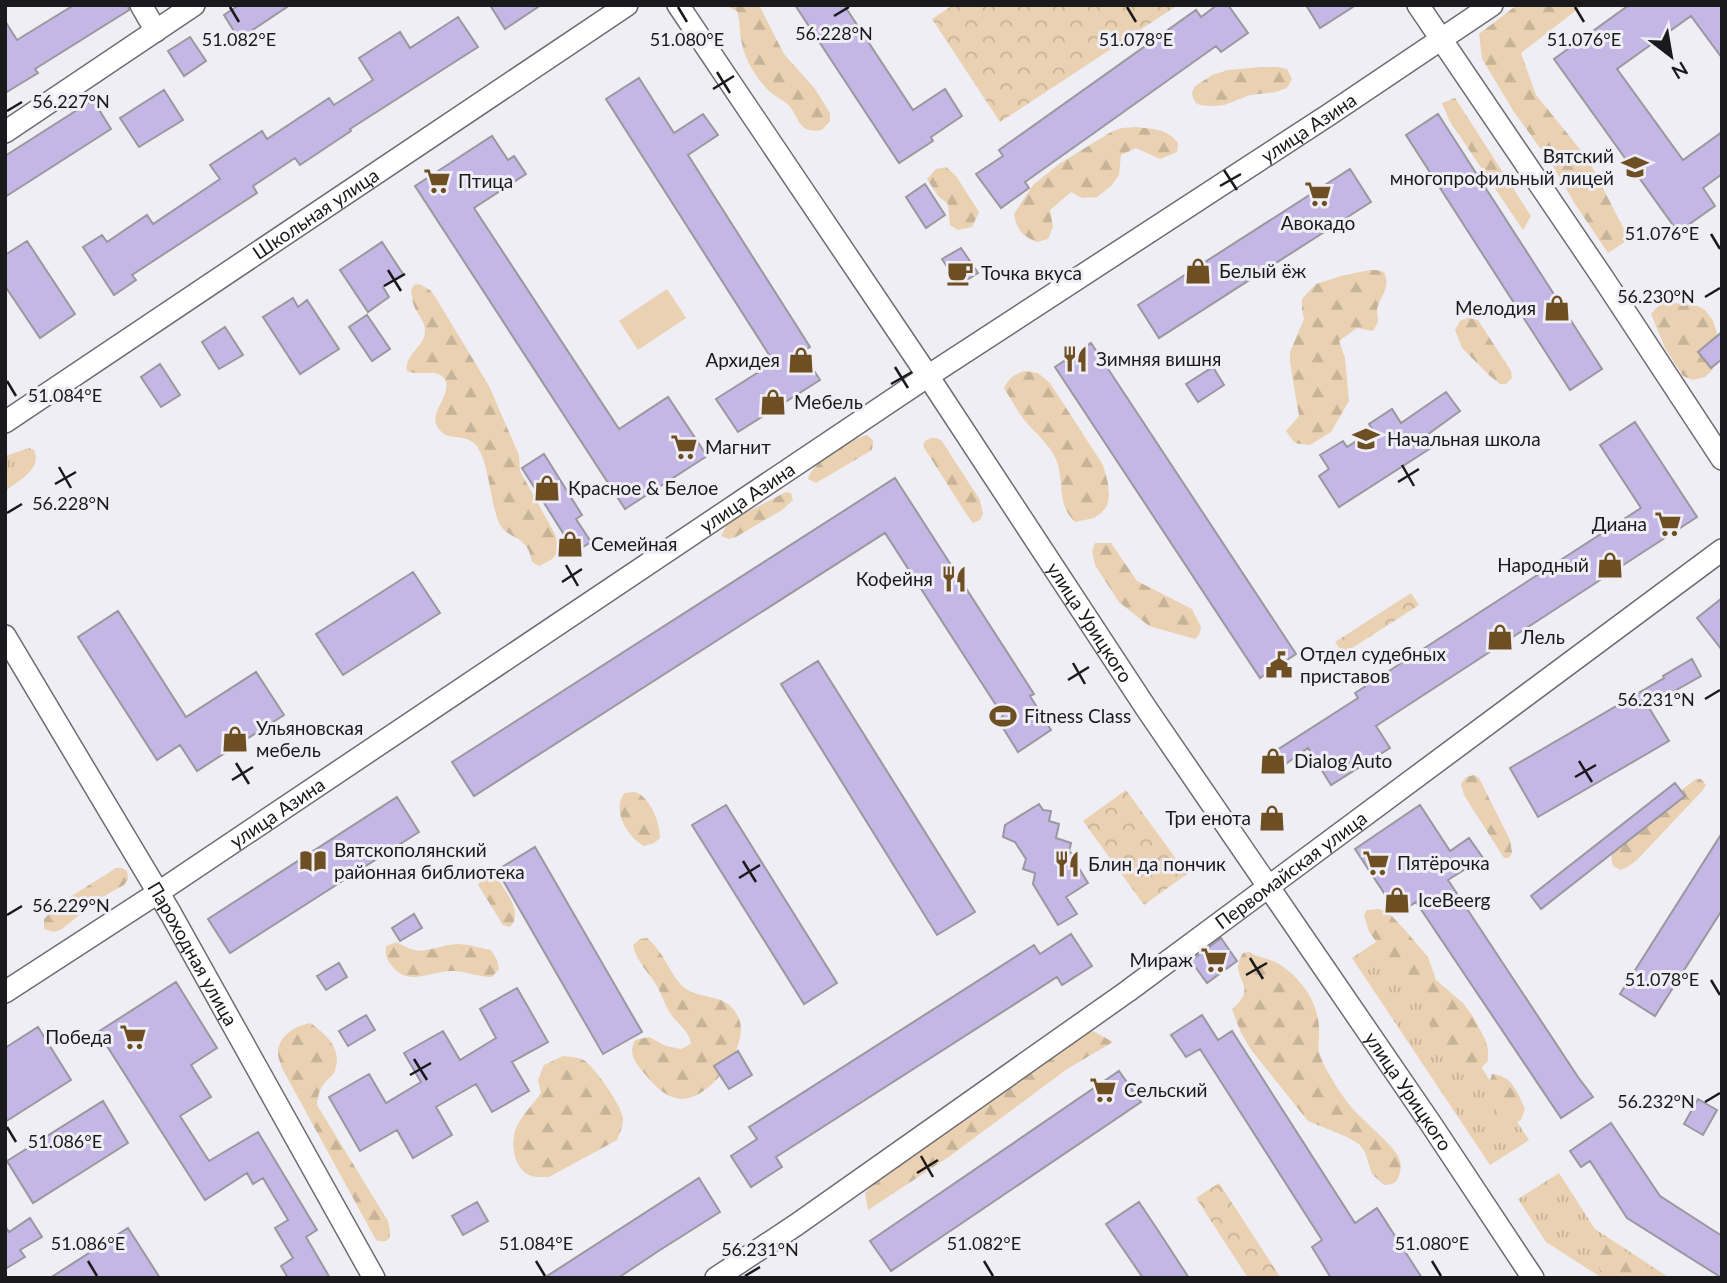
<svg xmlns="http://www.w3.org/2000/svg" width="1727" height="1283" viewBox="0 0 1727 1283" font-family="Lato,sans-serif">
<style>
.grass{fill:url(#grass-tufts)}
.forest{fill:url(#forest-firs)}
.park{fill:url(#park-crowns)}
.garden{fill:#e9d1b1}
.building{fill:#c4b7e5;stroke:#9a989f;stroke-width:2}
.lines{fill:none;stroke-linecap:round;stroke-linejoin:round}
.minor-casing{stroke:#6d6c72;stroke-width:24}
.minor{stroke:#fff;stroke-width:21}
.ticks{fill:none;stroke:#1a1a1c;stroke-width:2.5}
.labels{text-anchor:middle;stroke-width:6;stroke-linejoin:round;paint-order:stroke}
.street-label{font-size:19px;fill:#1a1a1c;stroke:#f0eef5}
.poi-label{font-size:19px;fill:#1a1a1c;stroke:#f0eef5;text-anchor:start}
.ticks-label{font-size:18px;text-anchor:middle;fill:#1a1a1c;stroke:#f0eef5;stroke-width:6;stroke-linejoin:round;paint-order:stroke}
</style>
<defs>
<pattern id="grass-tufts" width="24" height="20" patternUnits="userSpaceOnUse" patternTransform="scale(1.75)"><rect width="24" height="20" fill="#e9d1b1"/><path d="M3 7l-1-3M5 7V3M7 7l1-3M15 17l-1-3M17 17v-4M19 17l1-3" fill="none" stroke="#c7b398"/></pattern>
<pattern id="forest-firs" width="22" height="20" patternUnits="userSpaceOnUse" patternTransform="scale(1.75)"><rect width="22" height="20" fill="#e9d1b1"/><path d="M5 1l3.5 6h-7zM16 11l3.5 6h-7z" fill="#c7b398"/></pattern>
<pattern id="park-crowns" width="20" height="18" patternUnits="userSpaceOnUse" patternTransform="scale(1.75)"><rect width="20" height="18" fill="#e9d1b1"/><path d="M2 6a3 3 0 1 1 6 0M12 15a3 3 0 1 1 6 0" fill="none" stroke="#c7b398"/></pattern>
</defs>
<rect width="100%" height="100%" fill="#f0eef5"/>
<path class="grass" d="M 29,448 L 34,450 C 43,469 18,481 5,491 L 5,456 Z
M 1392,931 L 1529,1140 L 1490,1165 L 1352,958 Z
M 1559,1173 L 1595,1229 L 1670,1278 L 1602,1278 L 1546,1242 L 1518,1199 Z"/>
<path class="forest" d="M 724,5 L 759,5 L 784,54 L 815,89 L 830,113 L 830,121 L 822,130 C 799,133 802,123 790,107 C 785,100 775,97 769,91 C 755,77 743,57 741,38 C 739,28 740,20 737,11 Z
M 1517,5 L 1583,5 L 1521,53 L 1536,95 L 1588,159 L 1629,239 L 1608,253 L 1575,204 L 1553,166 L 1514,112 L 1482,59 L 1479,34 Z
M 1261,67 L 1277,67 L 1287,69 L 1292,79 L 1287,88 L 1276,92 L 1250,95 L 1224,105 L 1212,106 L 1200,105 L 1196,103 L 1193,98 L 1192,93 L 1194,87 L 1212,75 L 1228,70 Z
M 1455,98 L 1531,216 L 1523,230 L 1449,120 L 1442,103 Z
M 1135,127 C 1153,129 1166,128 1178,143 L 1177,152 L 1160,159 L 1136,148 L 1121,155 L 1119,175 L 1111,186 L 1097,197 L 1082,198 L 1071,192 L 1050,210 L 1053,227 L 1048,239 L 1037,242 C 1022,236 1017,230 1014,214 L 1033,185 L 1059,164 L 1111,132 L 1122,128 Z
M 946,167 L 956,176 L 979,212 L 972,227 L 958,230 L 950,225 L 948,204 L 938,196 L 927,179 L 936,169 Z
M 1370,270 L 1376,270 L 1384,272 C 1391,287 1381,295 1377,309 C 1377,313 1378,318 1378,322 L 1373,331 L 1357,328 L 1339,341 L 1345,358 L 1349,401 L 1331,432 L 1310,445 L 1299,444 L 1294,442 L 1286,431 L 1299,416 L 1290,362 L 1290,352 L 1304,319 L 1302,309 L 1302,299 L 1316,284 L 1341,276 Z
M 419,284 L 430,290 L 436,298 L 489,386 L 519,455 L 520,471 L 555,534 C 561,554 557,558 539,566 L 532,562 C 528,534 507,540 499,523 C 490,501 489,462 476,445 C 466,433 447,442 438,428 C 428,413 450,398 446,382 C 441,366 418,377 407,371 C 404,355 424,347 425,332 C 426,322 417,314 414,306 C 412,301 412,295 411,290 L 414,285 Z
M 1675,303 L 1698,306 L 1705,310 L 1713,321 L 1717,333 L 1713,369 L 1705,377 L 1693,380 L 1683,376 L 1665,348 L 1651,314 L 1659,305 Z
M 1468,318 L 1478,320 L 1511,371 L 1512,378 L 1506,384 L 1500,384 L 1490,376 L 1462,348 L 1455,330 L 1460,321 Z
M 1025,371 L 1038,373 L 1050,383 L 1103,465 L 1108,483 L 1109,497 L 1107,506 L 1101,513 L 1094,518 L 1075,522 C 1057,504 1064,487 1058,465 C 1053,446 1033,432 1022,417 C 1016,408 1010,398 1004,388 C 1009,378 1014,374 1025,371 Z
M 867,435 L 873,440 L 872,450 L 816,483 L 808,479 C 813,461 849,440 867,435 Z
M 931,438 L 936,438 L 941,440 L 980,500 L 983,514 L 980,520 L 973,523 L 967,515 L 923,446 L 925,441 Z
M 786,492 L 791,493 L 793,500 L 782,510 L 736,537 L 729,539 L 721,536 L 728,522 Z
M 1095,543 L 1111,543 L 1137,581 L 1192,609 L 1201,627 L 1199,635 L 1195,639 L 1149,626 L 1119,602 L 1095,565 L 1092,551 Z
M 1474,775 L 1479,778 L 1510,840 L 1512,853 L 1509,858 L 1504,858 L 1464,795 L 1461,784 L 1466,777 Z
M 1696,779 L 1701,779 L 1706,785 L 1703,790 L 1637,860 L 1629,866 L 1621,870 L 1613,866 C 1609,851 1614,846 1624,834 Z
M 635,792 C 650,797 660,822 660,838 L 654,843 L 644,846 C 631,839 617,820 620,803 C 620,800 623,796 624,793 Z
M 116,868 L 122,868 L 127,871 L 128,879 L 124,885 L 102,897 L 62,929 L 54,932 L 44,929 L 44,919 C 64,898 92,884 116,868 Z
M 488,875 L 496,877 C 505,890 524,913 510,927 L 503,925 L 478,885 L 482,878 Z
M 1378,909 L 1388,912 L 1405,930 L 1428,957 L 1436,980 L 1463,1003 L 1472,1015 L 1485,1039 L 1488,1049 L 1488,1061 L 1481,1068 L 1458,1063 L 1449,1058 L 1440,1047 L 1431,1030 L 1423,1001 L 1413,986 L 1392,962 L 1369,932 L 1364,915 L 1367,910 Z
M 647,938 C 651,942 655,945 658,950 C 667,961 674,981 686,989 C 705,1001 728,992 739,1019 C 750,1046 711,1098 683,1099 C 666,1099 653,1084 644,1073 C 635,1062 628,1054 635,1040 L 649,1037 L 666,1046 L 681,1049 L 691,1044 C 689,1031 681,1027 673,1017 C 666,1009 663,997 658,988 C 650,973 636,962 633,945 L 640,939 Z
M 397,942 C 423,959 430,946 457,944 C 468,944 480,948 491,950 L 497,960 L 499,969 L 492,977 C 479,977 467,972 454,971 C 430,970 410,988 392,966 C 386,959 385,954 386,946 Z
M 1250,952 C 1256,957 1262,957 1270,960 C 1283,964 1294,975 1303,986 C 1313,998 1319,1015 1319,1030 C 1320,1037 1317,1045 1319,1052 C 1323,1067 1339,1091 1348,1103 C 1360,1119 1392,1143 1399,1158 C 1402,1165 1401,1178 1394,1183 C 1392,1184 1386,1185 1384,1185 L 1372,1174 L 1365,1152 L 1359,1144 L 1347,1137 L 1308,1121 L 1252,1051 L 1241,1033 L 1232,1009 C 1262,984 1226,979 1243,953 Z
M 310,1023 C 325,1033 343,1049 335,1070 C 334,1074 331,1076 328,1079 C 320,1087 318,1094 317,1105 L 388,1221 C 391,1232 393,1246 376,1240 L 283,1070 C 281,1065 278,1058 278,1053 C 278,1036 295,1026 310,1023 Z
M 1093,1031 L 1113,1042 L 1067,1069 L 950,1156 L 868,1210 L 865,1193 L 892,1166 L 1067,1040 Z
M 563,1056 C 570,1057 580,1057 585,1061 C 596,1069 621,1105 623,1118 C 623,1126 620,1133 617,1140 L 549,1177 C 542,1177 533,1178 527,1174 C 512,1165 510,1138 518,1124 C 524,1113 534,1103 541,1093 L 538,1080 L 544,1065 Z
M 1492,1074 C 1512,1075 1518,1093 1525,1109 L 1521,1120 L 1513,1123 L 1502,1120 L 1495,1108 L 1487,1089 Z
M 1610,1241 L 1665,1278 L 1613,1278 L 1600,1270 L 1596,1256 L 1604,1245 Z"/>
<path class="park" d="M 953,5 L 1178,5 L 1000,122 L 932,19 Z
M 1411,593 L 1419,605 L 1343,654 L 1335,642 Z
M 1126,790 L 1187,874 L 1144,905 L 1083,821 Z
M 1219,1183 L 1281,1278 L 1248,1278 L 1196,1198 Z"/>
<path class="garden" d="M 667,289 L 686,318 L 638,350 L 619,321 Z"/>
<path class="building" d="M 74,5 L 128,5 L 129,10 L 35,69 L 38,73 L 5,93 L 5,21 L 17,40 Z
M 239,5 L 290,5 L 239,39 L 224,15 Z
M 490,5 L 541,5 L 505,29 Z
M 795,5 L 844,5 L 913,110 L 945,89 L 962,116 L 931,137 L 933,141 L 899,163 Z
M 1217,5 L 1228,5 L 1248,33 L 1221,52 L 1216,46 L 1101,128 L 1025,182 L 1029,188 L 1001,208 L 976,174 L 1003,156 L 999,150 L 1196,10 L 1201,17 Z
M 1306,5 L 1356,5 L 1320,28 Z
M 1629,5 L 1722,5 L 1722,58 L 1691,16 L 1617,69 L 1683,160 L 1722,132 L 1722,174 L 1703,188 L 1715,206 L 1678,232 L 1554,59 Z
M 458,17 L 478,47 L 350,129 L 351,131 L 300,165 L 295,158 L 253,186 L 257,193 L 132,275 L 136,280 L 114,295 L 83,247 L 102,235 L 107,242 L 147,215 L 153,224 L 220,179 L 210,165 L 262,131 L 267,139 L 329,98 L 334,105 L 373,80 L 359,58 L 400,32 L 410,48 Z
M 190,37 L 206,61 L 184,76 L 168,51 Z
M 639,78 L 674,133 L 703,114 L 718,135 L 688,155 L 810,347 L 802,352 L 820,380 L 738,432 L 716,399 L 765,368 L 764,367 L 773,361 L 606,99 Z
M 164,90 L 183,120 L 139,147 L 120,118 Z
M 93,100 L 111,129 L 5,197 L 5,156 Z
M 1438,114 L 1602,369 L 1570,390 L 1406,135 Z
M 492,136 L 508,160 L 514,156 L 526,174 L 474,208 L 619,429 L 668,397 L 707,456 L 625,509 L 415,186 Z
M 1350,169 L 1371,202 L 1159,338 L 1138,305 Z
M 925,184 L 945,215 L 926,228 L 906,197 Z
M 27,241 L 75,314 L 40,338 L 5,286 L 5,255 Z
M 382,242 L 403,274 L 383,287 L 389,297 L 368,312 L 340,270 Z
M 961,248 L 978,273 L 959,285 L 942,259 Z
M 293,298 L 298,307 L 307,300 L 339,349 L 300,374 L 263,317 Z
M 367,315 L 390,349 L 372,361 L 349,327 Z
M 225,327 L 243,355 L 219,369 L 202,342 Z
M 1722,332 L 1722,359 L 1711,368 L 1698,352 Z
M 1091,343 L 1296,654 L 1260,678 L 1055,367 Z
M 160,364 L 180,395 L 161,407 L 141,377 Z
M 1213,367 L 1224,385 L 1198,402 L 1186,384 Z
M 1446,392 L 1460,411 L 1427,435 L 1434,446 L 1339,507 L 1319,476 L 1329,469 L 1320,455 L 1343,441 L 1347,447 L 1373,430 L 1369,424 L 1392,409 L 1401,423 Z
M 1635,422 L 1697,517 L 1376,726 L 1390,748 L 1331,785 L 1308,748 L 1273,773 L 1263,759 L 1358,698 L 1355,693 L 1641,508 L 1600,445 Z
M 544,454 L 582,515 L 576,519 L 591,542 L 575,552 L 522,468 Z
M 895,478 L 1034,694 L 1030,696 L 1051,730 L 1018,752 L 998,720 L 1003,716 L 885,533 L 474,796 L 452,762 Z
M 413,572 L 440,613 L 343,675 L 316,634 Z
M 1722,598 L 1722,650 L 1697,618 Z
M 118,611 L 186,717 L 256,672 L 284,715 L 197,771 L 180,745 L 157,760 L 78,637 Z
M 1692,659 L 1701,676 L 1648,706 L 1669,741 L 1538,817 L 1510,768 L 1664,678 L 1663,676 Z
M 818,661 L 975,912 L 937,935 L 781,684 Z
M 1675,783 L 1685,796 L 1541,909 L 1531,896 Z
M 397,797 L 419,832 L 230,953 L 208,919 Z
M 1039,804 L 1043,810 L 1051,811 L 1049,821 L 1059,824 L 1056,838 L 1071,843 L 1069,852 L 1078,855 L 1077,865 L 1088,883 L 1066,897 L 1077,914 L 1058,925 L 1033,884 L 1035,873 L 1023,869 L 1026,859 L 1015,842 L 1003,837 L 1005,825 Z
M 726,805 L 837,983 L 804,1004 L 692,825 Z
M 1420,805 L 1450,851 L 1469,838 L 1483,858 L 1448,880 L 1578,1077 L 1593,1097 L 1561,1118 L 1416,902 L 1398,914 L 1355,849 Z
M 1722,833 L 1722,910 L 1655,1016 L 1620,994 Z
M 535,847 L 642,1032 L 603,1054 L 497,870 Z
M 414,914 L 422,928 L 400,941 L 392,928 Z
M 1071,934 L 1092,966 L 1062,985 L 1057,977 L 776,1157 L 782,1167 L 751,1187 L 731,1156 L 757,1139 L 749,1127 L 1034,945 L 1040,954 Z
M 1221,938 L 1237,961 L 1207,983 L 1191,961 Z
M 339,963 L 347,977 L 326,990 L 317,976 Z
M 176,982 L 217,1048 L 191,1065 L 211,1097 L 180,1116 L 209,1161 L 258,1132 L 317,1230 L 306,1237 L 330,1278 L 288,1278 L 281,1266 L 293,1258 L 275,1228 L 288,1220 L 263,1178 L 253,1184 L 247,1173 L 205,1200 L 98,1032 Z
M 517,988 L 548,1042 L 512,1062 L 529,1091 L 492,1112 L 476,1084 L 436,1107 L 452,1135 L 413,1158 L 397,1130 L 360,1151 L 329,1097 L 369,1074 L 386,1103 L 421,1082 L 404,1053 L 443,1031 L 460,1060 L 496,1038 L 480,1009 Z
M 366,1015 L 375,1030 L 348,1046 L 339,1031 Z
M 1202,1015 L 1218,1040 L 1232,1031 L 1355,1223 L 1377,1208 L 1422,1278 L 1331,1278 L 1312,1247 L 1322,1240 L 1200,1049 L 1186,1057 L 1171,1035 Z
M 38,1027 L 71,1080 L 5,1122 L 5,1048 Z
M 738,1051 L 752,1075 L 729,1089 L 714,1066 Z
M 1119,1071 L 1141,1102 L 891,1271 L 870,1241 Z
M 1698,1099 L 1717,1110 L 1703,1135 L 1684,1124 Z
M 103,1101 L 128,1143 L 33,1203 L 7,1161 Z
M 1611,1123 L 1660,1196 L 1722,1236 L 1722,1278 L 1627,1218 L 1590,1161 L 1581,1167 L 1570,1151 Z
M 699,1178 L 720,1212 L 660,1250 L 618,1278 L 544,1278 Z
M 477,1202 L 488,1221 L 463,1235 L 452,1216 Z
M 1139,1202 L 1159,1232 L 1189,1278 L 1143,1278 L 1106,1224 Z
M 30,1218 L 42,1237 L 20,1250 L 25,1257 L 5,1269 L 5,1226 L 9,1232 Z
M 128,1228 L 160,1278 L 50,1278 Z"/>
<g class="lines">
<g class="minor-casing">
<g id="minor">
<path d="M 141,5 L 156,31"/>
<path id="s1" d="M 678,5 L 928,376 L 1146,708 L 1431,1124 L 1533,1278"/>
<path d="M 1418,5 L 1603,278 L 1722,459"/>
<path d="M 5,132 L 194,5"/>
<path id="s2" d="M 5,422 L 627,5"/>
<path id="s3" d="M 5,636 L 171,914 L 374,1278"/>
<path id="s4" d="M 5,992 L 159,892 L 928,376 L 1330,114 L 1492,5"/>
<path id="s5" d="M 716,1278 L 796,1225 L 1128,991 L 1722,550"/>
</g>
</g>
<use href="#minor" class="minor"/>
</g>
<path class="ticks" d="M 230,7 L 239,22M 678,7 L 687,22M 1127,7 L 1136,22M 1575,7 L 1584,22M 834,16 L 849,7M 717,72 L 730,93M 713,89 L 734,76M 7,111 L 22,102M 1224,170 L 1237,190M 1220,186 L 1241,174M 1711,234 L 1720,249M 388,270 L 401,291M 384,286 L 405,274M 1705,297 L 1720,288M 895,367 L 908,388M 7,381 L 16,396M 891,384 L 912,372M 1402,465 L 1414,486M 59,467 L 71,488M 1398,482 L 1419,469M 55,484 L 76,472M 7,513 L 22,504M 566,565 L 578,586M 562,582 L 582,569M 1073,663 L 1085,684M 1068,680 L 1089,667M 1705,699 L 1720,690M 1579,761 L 1592,782M 236,763 L 249,784M 1575,777 L 1596,765M 232,780 L 253,767M 743,861 L 756,882M 739,878 L 760,865M 7,915 L 22,906M 1250,958 L 1263,979M 1246,975 L 1267,963M 1711,980 L 1720,995M 414,1059 L 427,1080M 410,1075 L 431,1063M 1705,1102 L 1720,1093M 7,1127 L 16,1142M 921,1156 L 933,1177M 917,1173 L 938,1160M 88,1261 L 97,1276M 536,1261 L 545,1276M 984,1261 L 993,1276M 1432,1261 L 1441,1276M 745,1276 L 760,1267"/>
<defs>
<g id="school-bare" transform="scale(2.1)"><path d="M0-5L7-2L0 1L-7-2ZM-4 1L0 2.5L4 1V4Q0 6-4 4Z" fill="#6d4f23" stroke="#f0eef5" stroke-width="2.5" paint-order="stroke"/></g>
<g id="supermarket-bare" transform="scale(2.1)"><path d="M-6-5.5h2.5l.6 2H6L4.5 2H-2.5L-4.4-4H-6ZM-1.5 3.2a1.3 1.3 0 1 0 .1 0ZM3 3.2a1.3 1.3 0 1 0 .1 0Z" fill="#6d4f23" stroke="#f0eef5" stroke-width="2.5" paint-order="stroke"/></g>
<g id="shop-bare" transform="scale(2.1)"><path d="M-5-2.5h2.3a2.7 3.5 0 0 1 5.4 0H5L5.5 6h-11ZM-1.5-2.5h3a1.5 2.3 0 0 0-3 0Z" fill="#6d4f23" stroke="#f0eef5" stroke-width="2.5" paint-order="stroke"/></g>
<g id="cafe-bare" transform="scale(2.1)"><path d="M-5.5-4.5H6V0H3Q3 3.5 0 3.5H-2.5Q-5.5 3.5-5.5 0ZM3-3.2v2h1.7v-2ZM-6 4.5H4V6H-6Z" fill="#6d4f23" stroke="#f0eef5" stroke-width="2.5" paint-order="stroke"/></g>
<g id="restaurant-bare" transform="scale(2.1)"><path d="M-5-6h1v4h1v-4h1v4h1v-4h1v5L-1.5 .5V6h-2V.5L-5-1ZM5-6V6H3V1.5H1.5Q1.5-4 5-6Z" fill="#6d4f23" stroke="#f0eef5" stroke-width="2.5" paint-order="stroke"/></g>
<g id="civic-bare" transform="scale(2.1)"><path d="M-.6-6.5H3V-4.5H.6V-3L4-1V1h2V6H-6V1h2V-1L-.6-3ZM-1.2 2.5V6h2.4V2.5Z" fill="#6d4f23" stroke="#f0eef5" stroke-width="2.5" paint-order="stroke"/></g>
<g id="stadium-bare" transform="scale(2.1)"><path d="M0-5a6.5 5 0 1 0 0 10a6.5 5 0 1 0 0-10ZM-3.5-1.8h7v3.6h-7Z" fill="#6d4f23" stroke="#f0eef5" stroke-width="2.5" paint-order="stroke"/></g>
<g id="library-bare" transform="scale(2.1)"><path d="M-6-4Q-3-5.5-.7-3.5V5Q-3 3-6 4ZM6-4Q3-5.5 .7-3.5V5Q3 3 6 4Z" fill="#6d4f23" stroke="#f0eef5" stroke-width="2.5" paint-order="stroke"/></g>
</defs>
<g fill-rule="evenodd">
<use href="#school-bare" x="1635" y="167"/>
<use href="#supermarket-bare" x="437" y="181"/>
<use href="#supermarket-bare" x="1318" y="194"/>
<use href="#shop-bare" x="1198" y="271"/>
<use href="#cafe-bare" x="960" y="273"/>
<use href="#shop-bare" x="1557" y="308"/>
<use href="#restaurant-bare" x="1075" y="359"/>
<use href="#shop-bare" x="801" y="360"/>
<use href="#shop-bare" x="773" y="402"/>
<use href="#school-bare" x="1366" y="439"/>
<use href="#supermarket-bare" x="684" y="447"/>
<use href="#shop-bare" x="547" y="488"/>
<use href="#supermarket-bare" x="1668" y="524"/>
<use href="#shop-bare" x="570" y="544"/>
<use href="#shop-bare" x="1610" y="565"/>
<use href="#restaurant-bare" x="954" y="579"/>
<use href="#shop-bare" x="1500" y="637"/>
<use href="#civic-bare" x="1279" y="665"/>
<use href="#stadium-bare" x="1003" y="716"/>
<use href="#shop-bare" x="235" y="739"/>
<use href="#shop-bare" x="1273" y="761"/>
<use href="#shop-bare" x="1272" y="818"/>
<use href="#library-bare" x="313" y="861"/>
<use href="#supermarket-bare" x="1376" y="863"/>
<use href="#restaurant-bare" x="1067" y="864"/>
<use href="#shop-bare" x="1397" y="900"/>
<use href="#supermarket-bare" x="1214" y="960"/>
<use href="#supermarket-bare" x="133" y="1037"/>
<use href="#supermarket-bare" x="1103" y="1090"/>
</g>
<g class="labels">
<g class="street-label">
<text dy="7" stroke="none"><textPath href="#s4" startOffset="1564">улица Азина</textPath></text>
<text dy="7" stroke="none"><textPath href="#s2" startOffset="374">Школьная улица</textPath></text>
<text dy="7" stroke="none"><textPath href="#s4" startOffset="892">улица Азина</textPath></text>
<text dy="7" stroke="none"><textPath href="#s1" startOffset="742">улица Урицкого</textPath></text>
<text dy="7" stroke="none"><textPath href="#s4" startOffset="326">улица Азина</textPath></text>
<text dy="7" stroke="none"><textPath href="#s5" startOffset="705">Первомайская улица</textPath></text>
<text dy="7" stroke="none"><textPath href="#s3" startOffset="369">Пароходная улица</textPath></text>
<text dy="7" stroke="none"><textPath href="#s1" startOffset="1309">улица Урицкого</textPath></text>
</g>
<g class="poi-label">
<text x="1614" y="163" text-anchor="end">Вятский<tspan x="1614" dy="22">многопрофильный лицей</tspan></text>
<text x="458" y="188">Птица</text>
<text x="1318" y="230" text-anchor="middle">Авокадо</text>
<text x="1219" y="278">Белый ёж</text>
<text x="981" y="280">Точка вкуса</text>
<text x="1536" y="315" text-anchor="end">Мелодия</text>
<text x="1096" y="366">Зимняя вишня</text>
<text x="780" y="367" text-anchor="end">Архидея</text>
<text x="794" y="409">Мебель</text>
<text x="1387" y="446">Начальная школа</text>
<text x="705" y="454">Магнит</text>
<text x="568" y="495">Красное &amp; Белое</text>
<text x="1647" y="531" text-anchor="end">Диана</text>
<text x="591" y="551">Семейная</text>
<text x="1589" y="572" text-anchor="end">Народный</text>
<text x="933" y="586" text-anchor="end">Кофейня</text>
<text x="1521" y="644">Лель</text>
<text x="1300" y="661">Отдел судебных<tspan x="1300" dy="22">приставов</tspan></text>
<text x="1024" y="723">Fitness Class</text>
<text x="256" y="735">Ульяновская<tspan x="256" dy="22">мебель</tspan></text>
<text x="1294" y="768">Dialog Auto</text>
<text x="1251" y="825" text-anchor="end">Три енота</text>
<text x="334" y="857">Вятскополянский<tspan x="334" dy="22">районная библиотека</tspan></text>
<text x="1397" y="870">Пятёрочка</text>
<text x="1088" y="871">Блин да пончик</text>
<text x="1418" y="907">IceBeerg</text>
<text x="1193" y="967" text-anchor="end">Мираж</text>
<text x="112" y="1044" text-anchor="end">Победа</text>
<text x="1124" y="1097">Сельский</text>
</g>
</g>
<g class="ticks-label">
<text x="834" y="40">56.228°N</text>
<text x="239" y="46">51.082°E</text>
<text x="1136" y="46">51.078°E</text>
<text x="687" y="46">51.080°E</text>
<text x="1584" y="46">51.076°E</text>
<text x="71" y="108">56.227°N</text>
<text x="1662" y="240">51.076°E</text>
<text x="1656" y="303">56.230°N</text>
<text x="65" y="402">51.084°E</text>
<text x="71" y="510">56.228°N</text>
<text x="1656" y="706">56.231°N</text>
<text x="71" y="912">56.229°N</text>
<text x="1662" y="986">51.078°E</text>
<text x="1656" y="1108">56.232°N</text>
<text x="65" y="1148">51.086°E</text>
<text x="88" y="1250">51.086°E</text>
<text x="536" y="1250">51.084°E</text>
<text x="984" y="1250">51.082°E</text>
<text x="1432" y="1250">51.080°E</text>
<text x="760" y="1256">56.231°N</text>
</g>
<rect width="1727" height="1283" fill="none" stroke="#1a1a1c" stroke-width="14"/>
<g transform="translate(1671 56) rotate(149)" stroke="#f0eef5" stroke-width="5" paint-order="stroke">
<path d="M0-5L12 26L0 18L-12 26Z" fill="#1a1a1c"/>
<text y="-10" font-size="19" font-weight="bold" text-anchor="middle" fill="#1a1a1c">N</text>
</g>
</svg>
